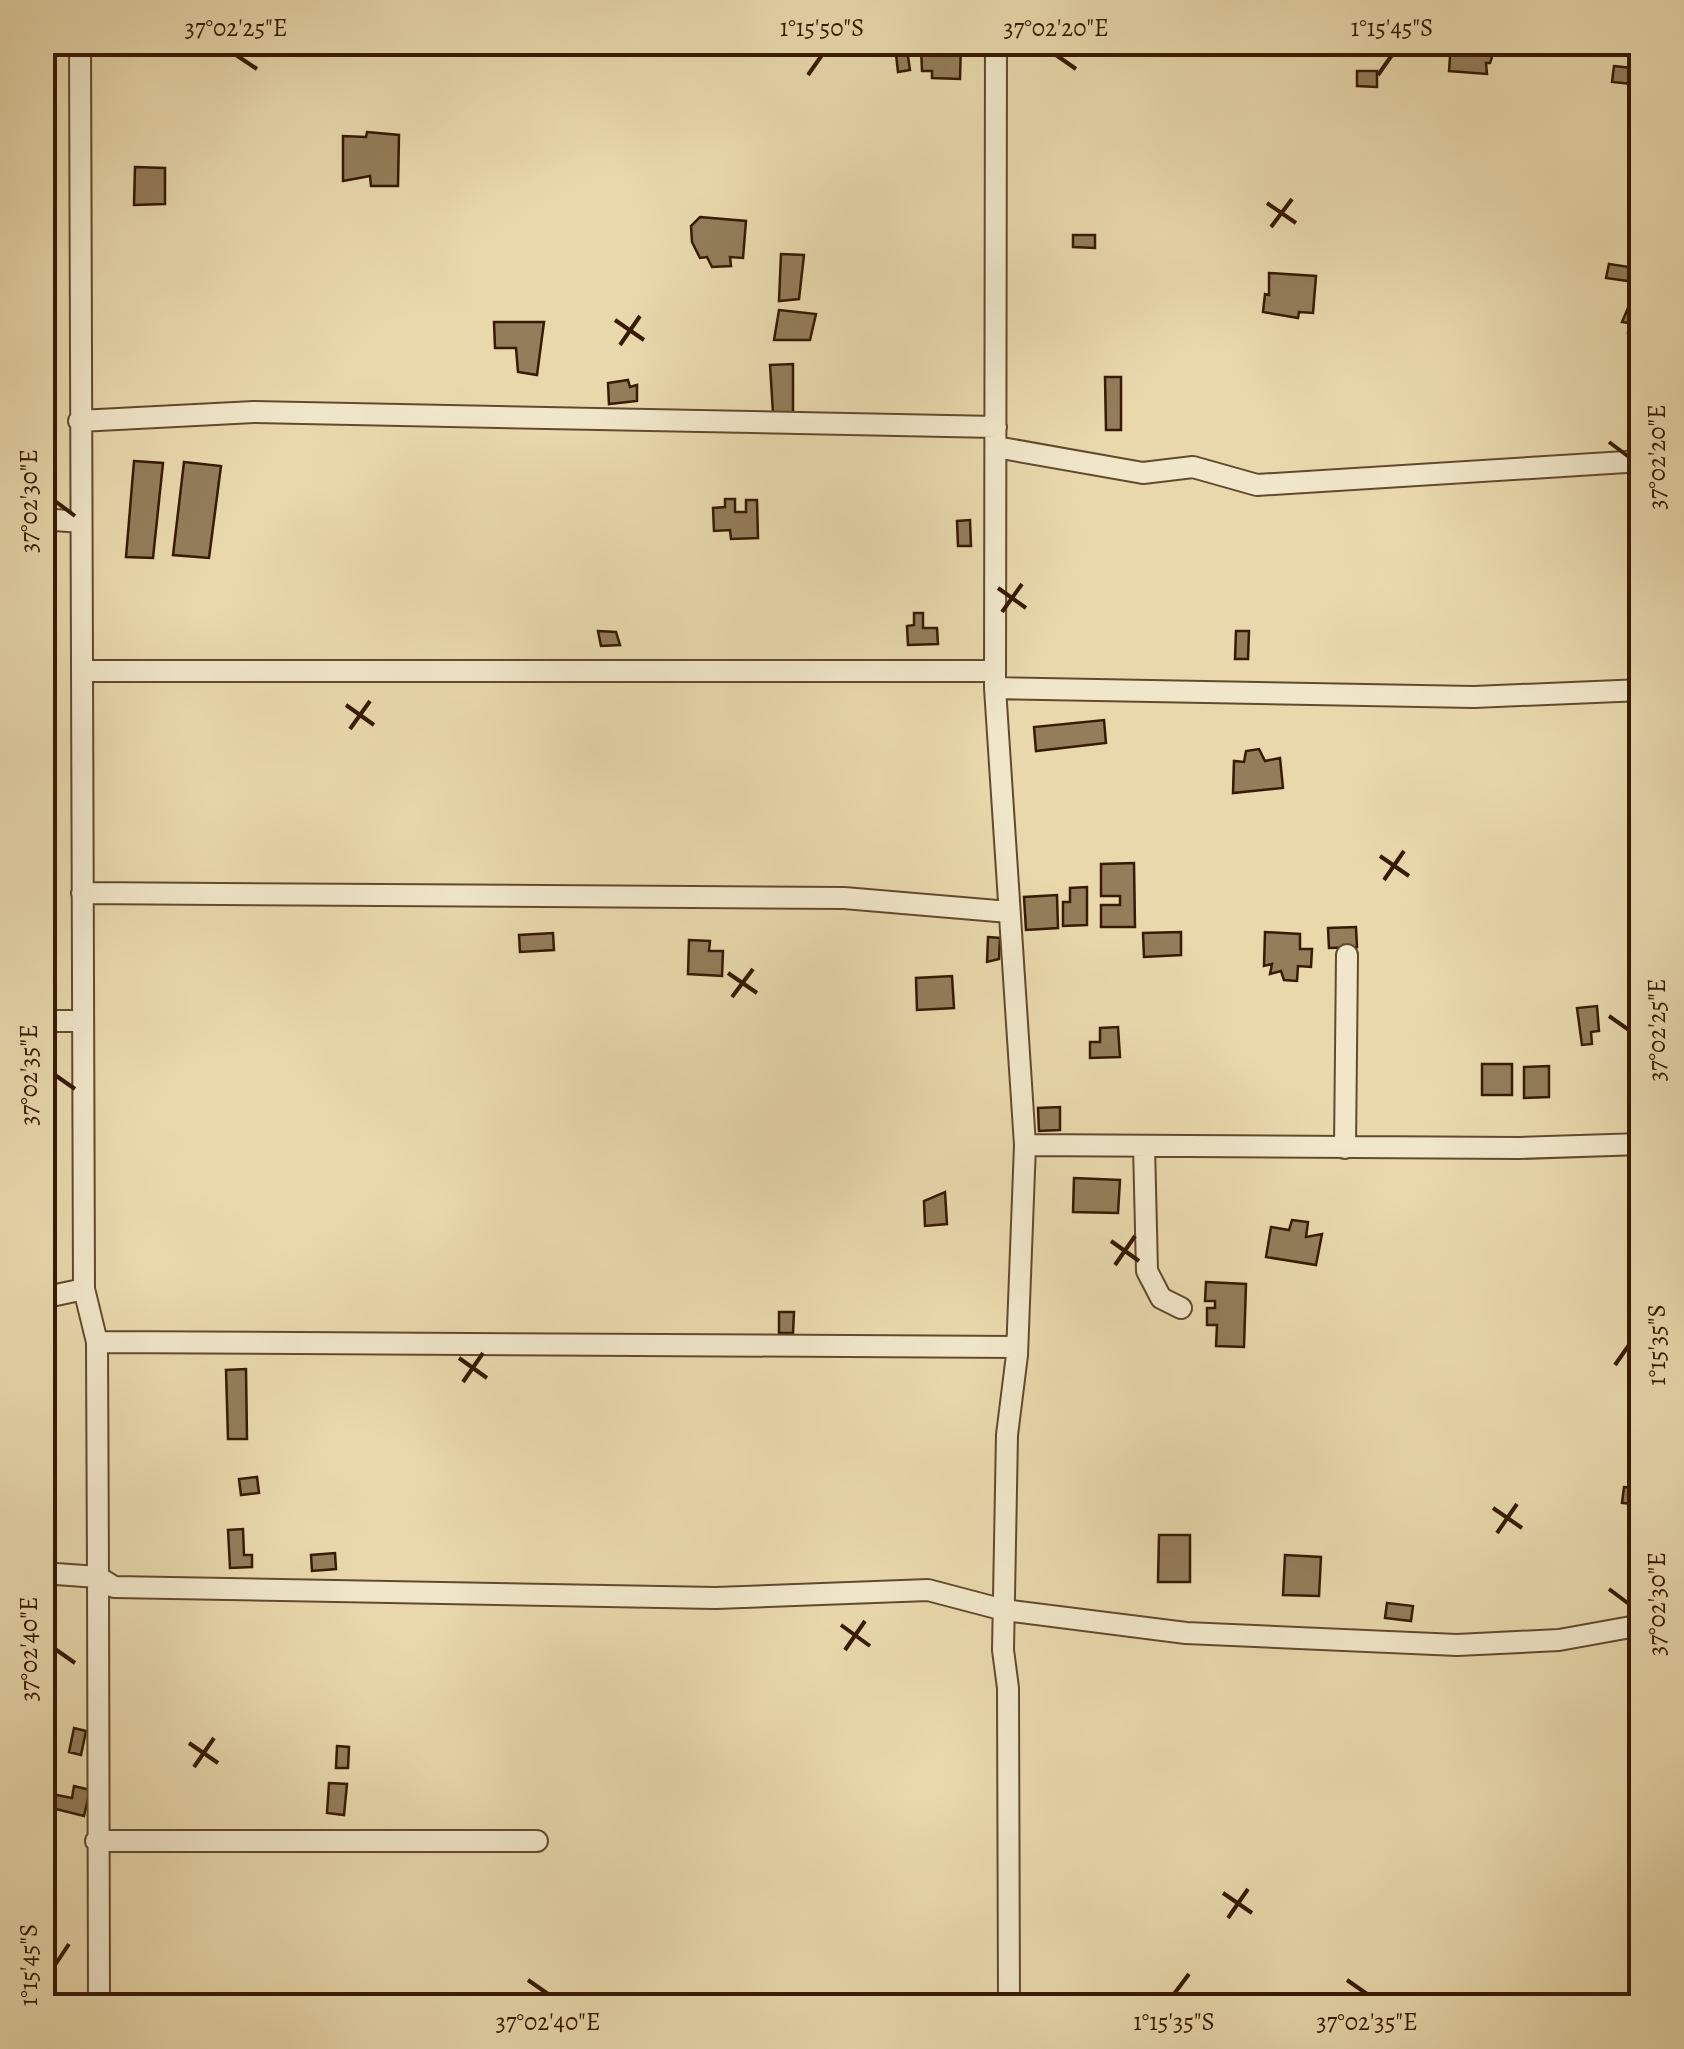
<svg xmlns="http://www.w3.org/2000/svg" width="1684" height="2049" viewBox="0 0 1684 2049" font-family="Alegreya,serif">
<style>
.building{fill:#937d5a;stroke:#361a02;stroke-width:2.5}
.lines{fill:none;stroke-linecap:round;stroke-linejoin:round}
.minor-casing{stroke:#624a2c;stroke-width:24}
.minor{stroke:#f0e6c9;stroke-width:20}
.ticks{fill:none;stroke:#361a02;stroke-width:4}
.neatline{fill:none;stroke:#361a02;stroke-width:4}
.ticks-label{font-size:25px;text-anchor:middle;fill:#361a02}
</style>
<rect width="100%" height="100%" fill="#e8d8ac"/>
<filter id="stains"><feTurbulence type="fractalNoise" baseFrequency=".002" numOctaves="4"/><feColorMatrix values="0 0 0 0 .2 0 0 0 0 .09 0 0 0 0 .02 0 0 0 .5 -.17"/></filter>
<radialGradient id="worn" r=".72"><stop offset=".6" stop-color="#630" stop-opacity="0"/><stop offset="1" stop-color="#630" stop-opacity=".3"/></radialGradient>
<path class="building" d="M 937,42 L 961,42 L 960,79 L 932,78 L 932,71 L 922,71 L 921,47 L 936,48 Z
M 1451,42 L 1497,42 L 1490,63 L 1486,63 L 1487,74 L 1449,71 Z
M 906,43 L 910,70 L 898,72 L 895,45 Z
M 1614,66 L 1642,69 L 1642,85 L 1612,82 Z
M 1357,71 L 1377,71 L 1377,87 L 1357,86 Z
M 367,132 L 399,135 L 398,186 L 371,186 L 370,176 L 343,181 L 343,136 L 366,137 Z
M 135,167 L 165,168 L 165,204 L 134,205 Z
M 700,217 L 746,221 L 743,258 L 730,257 L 731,266 L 712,267 L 707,257 L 700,258 L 692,242 L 691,226 Z
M 1073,235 L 1095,235 L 1095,248 L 1073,247 Z
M 781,254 L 804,255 L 799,299 L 779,301 Z
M 1609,264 L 1642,269 L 1642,283 L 1606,278 Z
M 1269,273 L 1316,276 L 1313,313 L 1299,312 L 1298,318 L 1263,312 L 1265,294 L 1269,295 Z
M 1631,301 L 1642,301 L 1642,340 L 1640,334 L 1628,333 L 1629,323 L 1622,322 Z
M 779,310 L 816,314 L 810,340 L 774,340 Z
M 494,322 L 544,322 L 537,375 L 518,372 L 516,348 L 495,348 Z
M 793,364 L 793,412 L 773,413 L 770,365 Z
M 1105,377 L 1121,377 L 1121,430 L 1106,430 Z
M 628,380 L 630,387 L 637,385 L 637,401 L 609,404 L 608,383 Z
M 134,461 L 163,463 L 153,558 L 126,557 Z
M 184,462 L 221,466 L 209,558 L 173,555 Z
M 725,499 L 735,499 L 735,512 L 746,512 L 746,500 L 757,500 L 758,538 L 731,539 L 730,530 L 714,531 L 713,508 L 725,507 Z
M 970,520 L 971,546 L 958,546 L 957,521 Z
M 914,613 L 923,613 L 923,628 L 937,628 L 938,644 L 908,645 L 907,626 L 914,625 Z
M 598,631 L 616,632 L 620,645 L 601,646 Z
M 1236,631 L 1249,631 L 1248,659 L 1235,659 Z
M 1104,720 L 1106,743 L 1036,751 L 1034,727 Z
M 1259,749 L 1265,761 L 1280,758 L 1283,788 L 1233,793 L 1234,761 L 1244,762 L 1246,751 Z
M 1134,863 L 1135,927 L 1101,927 L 1101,905 L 1120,905 L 1120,896 L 1101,896 L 1101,864 Z
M 1087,887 L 1087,925 L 1063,926 L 1063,902 L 1070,902 L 1070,888 Z
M 1057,895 L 1058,928 L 1026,930 L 1024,897 Z
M 1356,927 L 1357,947 L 1329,948 L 1328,928 Z
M 1181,932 L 1181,955 L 1144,957 L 1143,933 Z
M 1265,932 L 1300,934 L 1300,949 L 1312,949 L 1311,967 L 1298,966 L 1297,981 L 1284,980 L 1281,971 L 1270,974 L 1272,964 L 1264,966 Z
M 553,933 L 554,950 L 520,952 L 519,935 Z
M 988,937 L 1000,938 L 999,959 L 987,962 Z
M 689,940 L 710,941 L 709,951 L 723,951 L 722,976 L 688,974 Z
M 952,976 L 954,1008 L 917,1010 L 916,978 Z
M 1597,1006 L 1599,1031 L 1591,1032 L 1592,1044 L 1582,1045 L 1577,1008 Z
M 1118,1027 L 1120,1057 L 1090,1058 L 1090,1042 L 1100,1042 L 1100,1028 Z
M 1482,1064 L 1512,1064 L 1512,1095 L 1482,1095 Z
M 1549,1066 L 1549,1097 L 1524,1098 L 1524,1067 Z
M 1060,1107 L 1060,1130 L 1039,1131 L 1038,1108 Z
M 1074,1178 L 1120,1180 L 1118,1213 L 1073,1212 Z
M 945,1192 L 947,1224 L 925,1226 L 924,1201 Z
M 1292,1220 L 1308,1222 L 1306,1237 L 1322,1234 L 1316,1265 L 1266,1257 L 1271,1227 L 1289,1230 Z
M 1206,1282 L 1246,1284 L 1244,1347 L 1216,1346 L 1217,1325 L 1207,1325 L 1207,1308 L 1215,1308 L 1215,1301 L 1205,1301 Z
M 779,1312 L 794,1312 L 793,1333 L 779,1333 Z
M 246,1369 L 247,1439 L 228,1439 L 226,1370 Z
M 257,1477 L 259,1493 L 241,1495 L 239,1479 Z
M 1638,1477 L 1642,1505 L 1622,1503 L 1624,1487 L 1637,1488 Z
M 243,1529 L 244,1555 L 252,1555 L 252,1567 L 230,1568 L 228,1530 Z
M 1159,1535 L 1190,1535 L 1190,1582 L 1158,1582 Z
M 335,1553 L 336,1569 L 312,1571 L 311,1555 Z
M 1285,1555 L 1321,1557 L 1319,1596 L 1283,1595 Z
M 1387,1603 L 1413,1606 L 1411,1621 L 1385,1618 Z
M 74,1728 L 86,1731 L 81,1755 L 69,1752 Z
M 337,1746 L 349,1747 L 348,1768 L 336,1768 Z
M 329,1783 L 347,1784 L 344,1815 L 327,1813 Z
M 74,1786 L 90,1790 L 84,1816 L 44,1806 L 47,1793 L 72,1798 Z"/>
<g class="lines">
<g class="minor-casing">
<path id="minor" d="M 80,42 L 84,1289 L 97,1342 L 98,1577 L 114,1587 L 716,1598 L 928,1590 L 1004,1610 L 1186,1633 L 1457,1645 L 1559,1640 L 1642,1625
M 996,42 L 995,688 L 1025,1145 L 1017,1355 L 1007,1435 L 1003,1650 L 1008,1688 L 1009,2006
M 79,421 L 254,412 L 996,427
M 996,447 L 1143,473 L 1193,467 L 1257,485 L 1642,461
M 42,519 L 81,522
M 82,671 L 995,671
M 995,688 L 1474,697 L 1642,690
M 82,893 L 844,898 L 1009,912
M 42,1021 L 83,1021
M 1025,1145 L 1520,1148 L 1642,1144
M 1144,1146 L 1147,1271 L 1161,1298 L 1181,1308
M 1345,1148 L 1347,955
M 42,1298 L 84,1289
M 97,1342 L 1017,1347
M 42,1573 L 98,1577 L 99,2006
M 96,1841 L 537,1841"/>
</g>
<use href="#minor" class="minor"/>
</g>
<path class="ticks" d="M 236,55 L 257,69M 1056,55 L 1076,69M 808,75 L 822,55M 1378,75 L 1392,55M 1267,203 L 1296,223M 1271,227 L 1292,199M 615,320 L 644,340M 620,345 L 640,316M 1609,442 L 1629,457M 55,501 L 75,516M 998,588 L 1026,608M 1002,612 L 1022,584M 346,705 L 374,725M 350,729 L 370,701M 1380,856 L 1409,876M 1384,880 L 1404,851M 728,973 L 757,993M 732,997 L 753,969M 1609,1016 L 1629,1030M 55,1075 L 75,1089M 1111,1241 L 1139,1261M 1115,1265 L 1135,1236M 459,1358 L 487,1378M 1615,1365 L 1629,1345M 463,1382 L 483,1353M 1493,1508 L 1522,1528M 1497,1533 L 1517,1504M 1609,1589 L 1629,1604M 841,1625 L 870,1646M 55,1649 L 75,1663M 845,1650 L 865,1621M 189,1743 L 218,1763M 194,1767 L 214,1738M 1223,1893 L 1252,1913M 1228,1918 L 1248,1889M 55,1965 L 69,1944M 528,1980 L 548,1994M 1347,1980 L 1367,1994M 1174,1994 L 1189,1974"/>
<rect width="1684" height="2049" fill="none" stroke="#e8d8ac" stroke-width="110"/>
<rect x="55" y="55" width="1574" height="1939" class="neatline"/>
<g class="ticks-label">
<text x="236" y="36">37°02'25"E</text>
<text x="822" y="36">1°15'50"S</text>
<text x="1056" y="36">37°02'20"E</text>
<text x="1392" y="36">1°15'45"S</text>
<text transform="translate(1656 457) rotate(-90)" y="9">37°02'20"E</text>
<text transform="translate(28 501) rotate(-90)" y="9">37°02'30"E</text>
<text transform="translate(1656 1030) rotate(-90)" y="9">37°02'25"E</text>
<text transform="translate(28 1075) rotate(-90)" y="9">37°02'35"E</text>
<text transform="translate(1656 1345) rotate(-90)" y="9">1°15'35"S</text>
<text transform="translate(1656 1604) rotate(-90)" y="9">37°02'30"E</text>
<text transform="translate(28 1649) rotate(-90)" y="9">37°02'40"E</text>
<text transform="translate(28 1965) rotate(-90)" y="9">1°15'45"S</text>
<text x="548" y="2030">37°02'40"E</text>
<text x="1174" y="2030">1°15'35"S</text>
<text x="1367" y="2030">37°02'35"E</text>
</g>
<rect width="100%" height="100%" filter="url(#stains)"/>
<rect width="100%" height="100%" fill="url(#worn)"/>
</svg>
